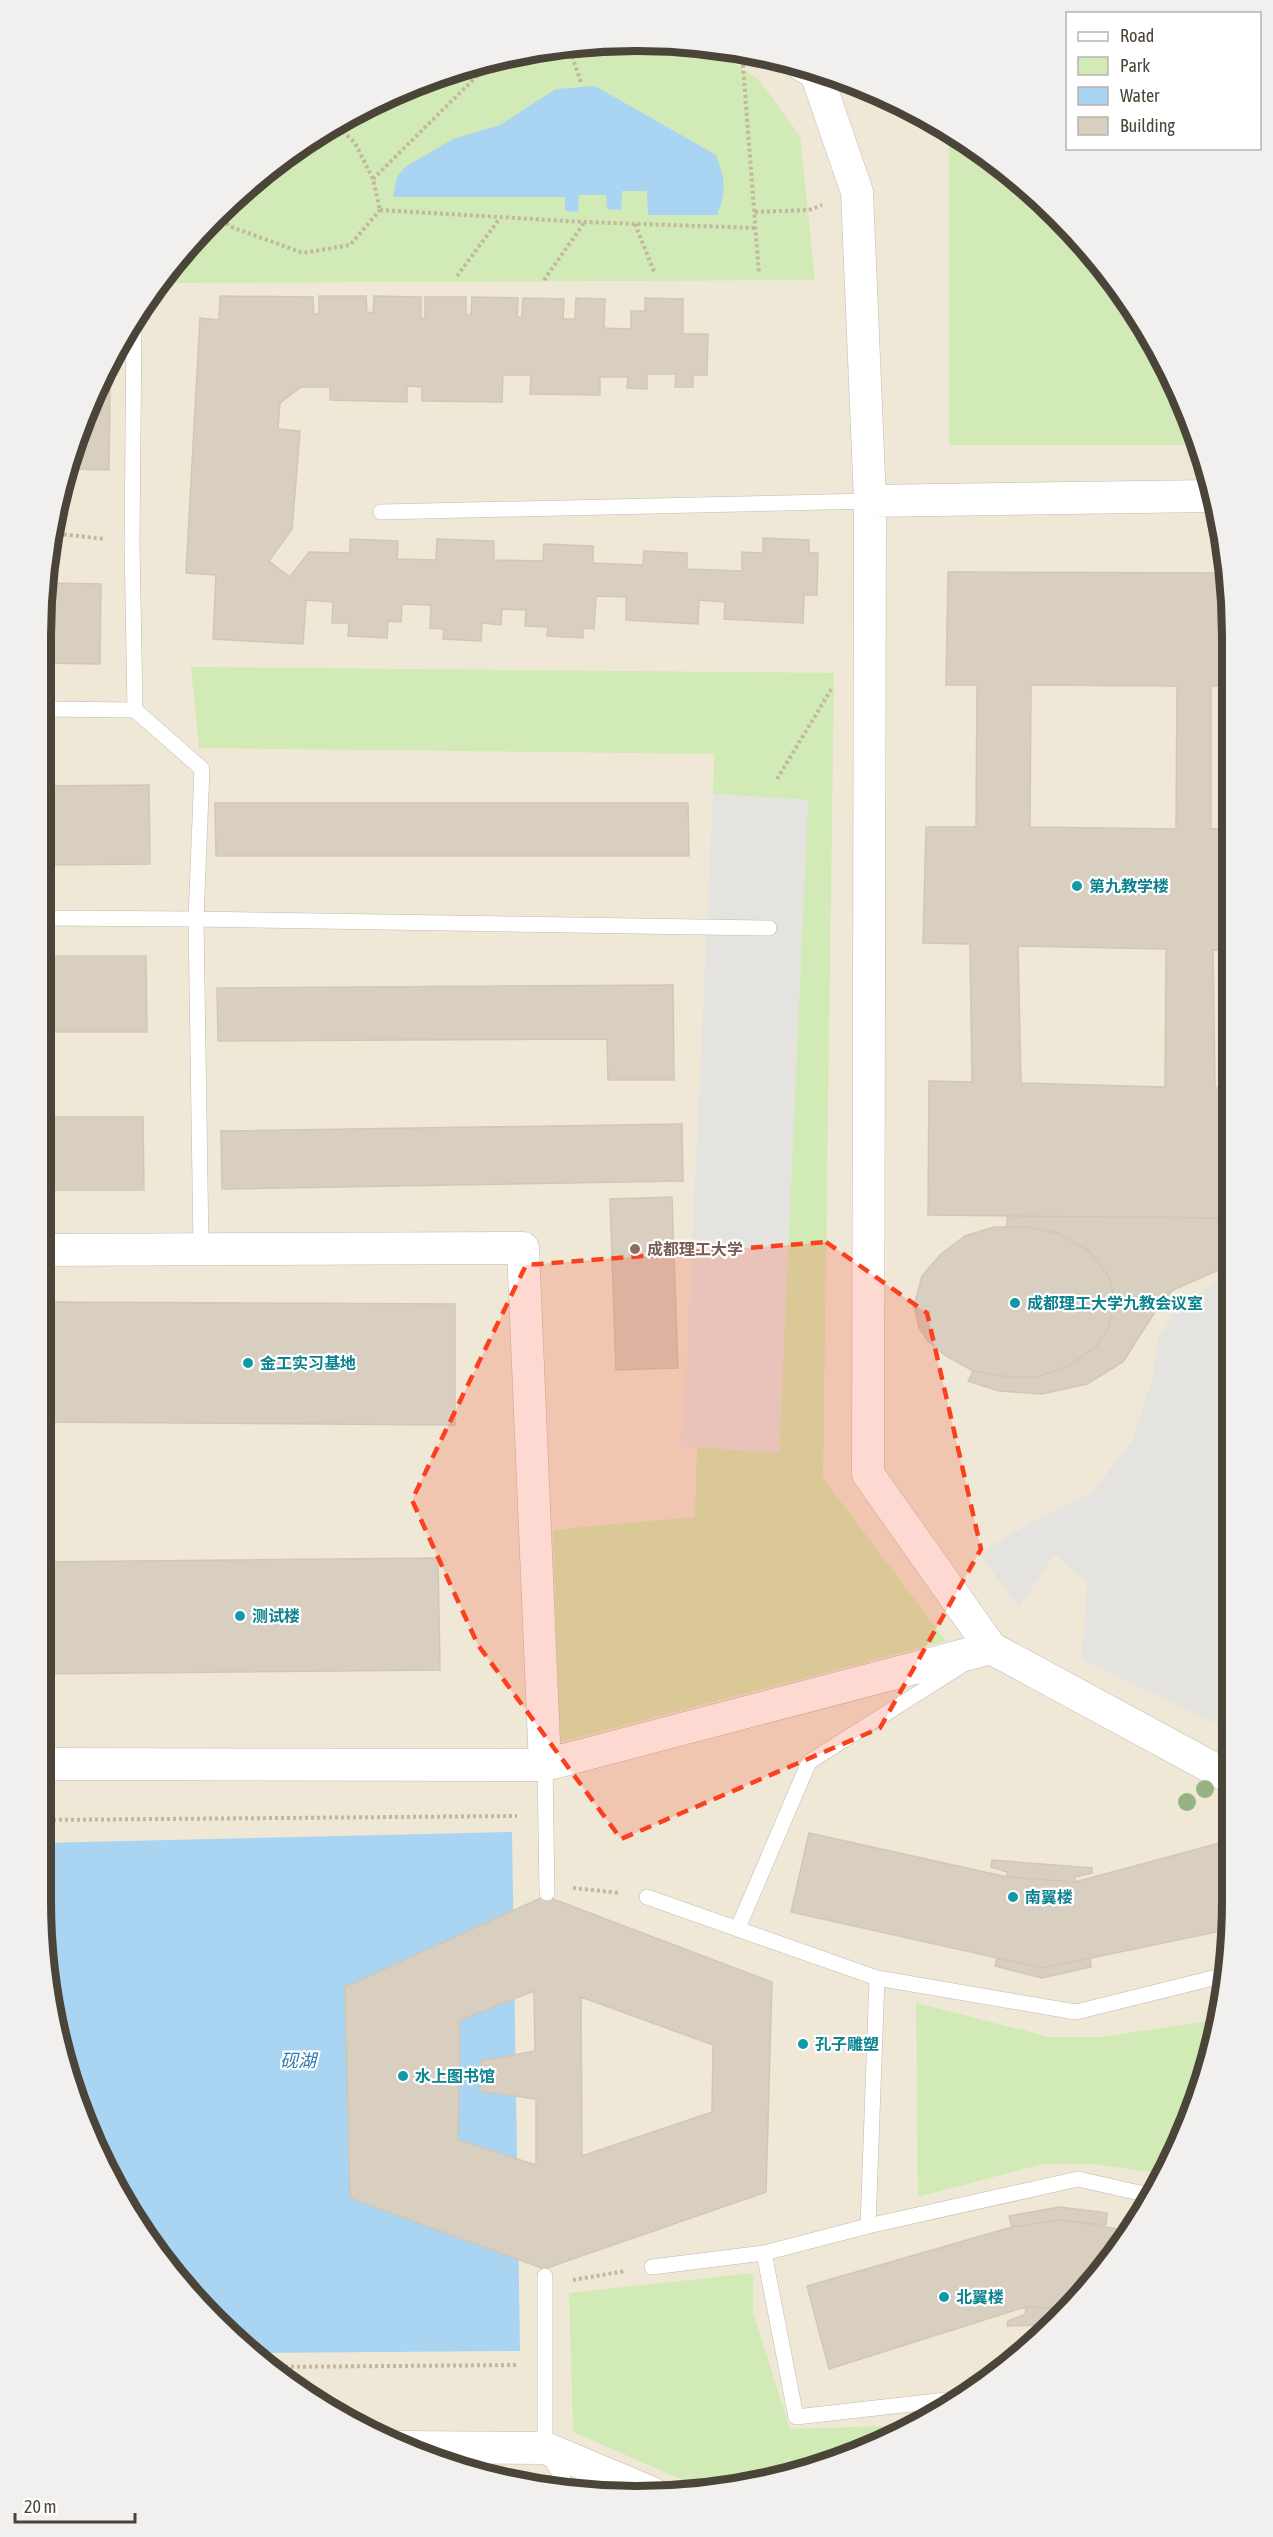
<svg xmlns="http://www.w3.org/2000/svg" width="1273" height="2537" viewBox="0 0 1273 2537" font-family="'Asap Condensed','Noto Sans SC',sans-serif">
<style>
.education{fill:#efe8d6}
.green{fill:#d2eab5}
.parking{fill:#e5e3e0}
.water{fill:#a9d4f2}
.building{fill:#d8cfc1;stroke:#d3c7b4;stroke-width:1.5;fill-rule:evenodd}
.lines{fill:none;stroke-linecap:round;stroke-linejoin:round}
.lane-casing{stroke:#c2bbae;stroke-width:16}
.street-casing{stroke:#c2bbae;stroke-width:33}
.path{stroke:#c4b79f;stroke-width:4;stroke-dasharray:3 3;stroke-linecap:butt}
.lane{stroke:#fff;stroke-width:15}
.street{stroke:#fff;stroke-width:32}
.tree{fill:#97b381}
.marked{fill:#fc3f1d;fill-opacity:0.2;stroke:#fc3f1d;stroke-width:4.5;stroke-dasharray:12 8;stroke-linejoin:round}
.culture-dot{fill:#0f9aa8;stroke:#fff;stroke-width:2}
.education-dot{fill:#8d6e63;stroke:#fff;stroke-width:2}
.labels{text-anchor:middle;stroke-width:4.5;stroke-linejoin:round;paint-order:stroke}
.culture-label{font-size:16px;font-weight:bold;fill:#0d838f;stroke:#fff;text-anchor:start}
.education-label{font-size:16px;font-weight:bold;fill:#785e54;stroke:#fff;text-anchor:start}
.water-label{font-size:18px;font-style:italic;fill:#2e7ab2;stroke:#fff}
.rim{fill:none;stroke:#4b4439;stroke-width:8}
</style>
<rect width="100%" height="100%" fill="#f6f3ec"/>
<path class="education" d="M 675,42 L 790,61 L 900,102 L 1029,188 L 1132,305 L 1187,409 L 1227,559 L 1231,1939 L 1212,2054 L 1171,2164 L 1132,2232 L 1058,2322 L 968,2396 L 900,2435 L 791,2476 L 714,2491 L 598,2495 L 520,2485 L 408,2451 L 306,2396 L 243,2348 L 164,2264 L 120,2198 L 72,2092 L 52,2016 L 41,1901 L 42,598 L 61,483 L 102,373 L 163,274 L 243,189 L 338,121 L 445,72 L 558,46 Z"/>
<path class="green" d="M 675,42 L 709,47 L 758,79 L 800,136 L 815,280 L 165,283 L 165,272 L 243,189 L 338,121 L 445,72 L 558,46 Z
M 949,135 L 1029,188 L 1132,305 L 1187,409 L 1197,445 L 949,445 Z
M 191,667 L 834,673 L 823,1478 L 946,1641 L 560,1742 L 553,1531 L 581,1527 L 695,1517 L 697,1447 L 779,1453 L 808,800 L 713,794 L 714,754 L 199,748 Z
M 916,2003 L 1050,2037 L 1101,2037 L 1209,2021 L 1210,2060 L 1165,2174 L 1093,2164 L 1042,2164 L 918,2197 Z
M 753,2273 L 753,2312 L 790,2429 L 917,2425 L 900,2435 L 791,2476 L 710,2492 L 573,2432 L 569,2293 Z
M 510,2472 L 515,2484 L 480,2473 Z"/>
<path class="parking" d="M 713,794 L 808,800 L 779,1453 L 680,1446 L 685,1398 Z
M 1229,1282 L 1231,1728 L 1230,1730 L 1082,1660 L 1087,1583 L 1055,1554 L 1019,1608 L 979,1553 L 1034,1521 L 1092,1493 L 1133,1439 L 1153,1376 L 1158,1339 L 1176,1309 L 1216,1283 Z"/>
<path class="water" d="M 595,86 L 716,155 C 725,178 727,192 717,215 L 648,215 L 647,191 L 622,191 L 621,210 L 607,209 L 606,195 L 579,195 L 578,212 L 565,211 L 565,197 L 393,197 L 397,177 L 405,167 L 453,139 L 500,125 L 556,89 Z
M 512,1832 L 520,2351 L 250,2353 L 164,2264 L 120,2198 L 72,2092 L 52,2016 L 41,1901 L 41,1843 Z"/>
<path class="building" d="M 220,296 L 313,297 L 314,314 L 319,314 L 319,296 L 366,296 L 367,312 L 373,313 L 374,296 L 421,297 L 421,318 L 425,318 L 425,297 L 466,297 L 466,315 L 471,315 L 472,297 L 518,298 L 517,317 L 522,317 L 523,298 L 564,299 L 563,319 L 575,319 L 576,298 L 605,299 L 604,328 L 631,329 L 631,311 L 645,311 L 645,298 L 683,299 L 683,334 L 708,334 L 707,375 L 693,375 L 693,387 L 675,387 L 676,374 L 647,374 L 647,389 L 627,388 L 628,377 L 600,377 L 600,395 L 530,394 L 531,375 L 503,375 L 502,402 L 422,401 L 422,387 L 407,386 L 407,402 L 330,400 L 330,387 L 301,387 L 280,403 L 278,429 L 300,431 L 292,529 L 269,561 L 290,577 L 309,552 L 350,553 L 350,539 L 398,541 L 397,559 L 436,560 L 437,539 L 494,541 L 494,560 L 543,561 L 544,544 L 593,546 L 593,563 L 643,565 L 644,551 L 687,553 L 687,569 L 742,571 L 742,552 L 763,553 L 763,538 L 809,540 L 809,553 L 818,553 L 817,595 L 804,595 L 803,623 L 724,619 L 725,602 L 699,600 L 698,624 L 626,620 L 626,597 L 596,596 L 594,629 L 583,628 L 583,638 L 547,636 L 548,627 L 525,626 L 526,610 L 502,609 L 501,625 L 482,623 L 481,641 L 443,639 L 444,629 L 430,628 L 431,605 L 402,604 L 401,622 L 388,621 L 387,638 L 348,636 L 349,623 L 332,623 L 333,602 L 306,600 L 303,644 L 213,639 L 216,575 L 186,573 L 200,318 L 219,320 Z
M 96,389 L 110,390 L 109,470 L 66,469 Z
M 948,572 L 1227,573 L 1228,686 L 1211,686 L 1211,829 L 1228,828 L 1229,951 L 1213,950 L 1215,1088 L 1229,1088 L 1229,1218 L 928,1215 L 929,1081 L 972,1082 L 970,944 L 923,943 L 926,827 L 976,827 L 977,685 L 946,685 ZM 1031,685 L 1177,686 L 1176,829 L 1030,827 ZM 1018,946 L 1166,949 L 1165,1087 L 1021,1083 Z
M 44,583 L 101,584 L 100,664 L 42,663 L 42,598 Z
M 149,785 L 150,864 L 42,865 L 42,786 Z
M 215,803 L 688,803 L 689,856 L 216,856 Z
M 41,956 L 146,956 L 147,1032 L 41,1032 Z
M 673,985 L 674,1080 L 608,1080 L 607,1039 L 218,1041 L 217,988 Z
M 41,1117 L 143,1117 L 144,1190 L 41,1190 Z
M 682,1124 L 683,1181 L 222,1189 L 221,1131 Z
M 672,1197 L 678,1368 L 616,1370 L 610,1199 Z
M 1007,1216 L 1229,1218 L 1229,1269 L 1216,1271 L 1173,1290 L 1160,1304 L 1123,1362 L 1087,1384 L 1042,1394 L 999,1391 L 968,1381 L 973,1371 L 1009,1377 L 1037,1377 L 1068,1366 L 1097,1346 L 1108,1328 L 1115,1301 L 1109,1276 L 1088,1250 L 1057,1233 L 1027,1227 L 1007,1227 Z
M 994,1227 L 1027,1227 L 1057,1233 L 1088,1250 L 1109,1276 L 1115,1301 L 1108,1328 L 1097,1346 L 1068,1366 L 1037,1377 L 1009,1377 L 973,1371 L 946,1356 L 928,1341 L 919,1328 L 914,1305 L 922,1276 L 941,1254 L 965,1236 Z
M 41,1302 L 455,1304 L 455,1425 L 41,1422 Z
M 438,1558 L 440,1670 L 41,1674 L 41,1562 Z
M 809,1833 L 1007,1877 L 1075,1882 L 1231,1840 L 1231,1929 L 1043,1968 L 791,1912 Z
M 992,1860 L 1092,1868 L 1092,1873 L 1075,1877 L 1075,1882 L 1007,1877 L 1007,1872 L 991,1867 Z
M 545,1896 L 772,1982 L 766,2192 L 544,2269 L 350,2198 L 345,1987 ZM 534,1991 L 535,2051 L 481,2061 L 480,2091 L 536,2099 L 536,2165 L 458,2140 L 460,2020 ZM 581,1997 L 713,2045 L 712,2112 L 582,2156 Z
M 997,1958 L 1043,1968 L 1090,1958 L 1091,1967 L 1042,1978 L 995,1966 Z
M 1059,2207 L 1107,2213 L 1106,2225 L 1059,2220 L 1012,2227 L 1009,2216 Z
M 1059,2220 L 1132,2231 L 1069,2309 L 1025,2307 L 829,2369 L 807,2286 L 1012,2227 Z
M 1025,2307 L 1064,2308 L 1069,2309 L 1054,2325 L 1007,2326 L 1008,2321 L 1026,2314 Z"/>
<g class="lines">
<g class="lane-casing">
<path id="lane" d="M 134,321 L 132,543 L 135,710 L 202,769 L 196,919 L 201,1248
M 381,512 L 870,501
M 42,709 L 135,710
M 41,918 L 196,919 L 769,928
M 545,1765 L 547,1893
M 647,1897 L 877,1978 L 1076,2012 L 1225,1975
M 738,1928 L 809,1762 L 961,1666
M 868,2226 L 877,1978
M 764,2253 L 796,2417 L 964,2398
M 652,2267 L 764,2253 L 868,2226 L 1078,2179 L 1153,2196
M 545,2276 L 545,2448 L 570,2492"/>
</g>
<g class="street-casing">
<path id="street" d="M 803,66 L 816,73 L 857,192 L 870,501 L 868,1474 L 991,1648 L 1231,1778
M 870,501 L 1211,496
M 41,1250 L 523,1248 L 545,1765
M 41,1764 L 545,1765 L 991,1648
M 400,2447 L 545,2448 L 652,2493"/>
</g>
<path class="path" d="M 568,45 L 581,82
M 742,53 L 759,274
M 334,123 L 355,143 L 373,179 L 380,210
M 373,179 L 492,61
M 380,210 L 584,222 L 757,228
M 755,212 L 809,210 L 822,205
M 220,213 L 229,226 L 303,253 L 350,245 L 380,210
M 635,224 L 655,274
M 457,276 L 500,218
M 544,280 L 584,223
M 52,533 L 104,539
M 777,779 L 832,688
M 41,1820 L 517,1816
M 573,1888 L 620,1893
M 573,2280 L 625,2271
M 267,2367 L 518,2365"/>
<use href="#lane" class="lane"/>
<use href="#street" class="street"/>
</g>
<g class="tree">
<circle cx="1205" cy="1789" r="9"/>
<circle cx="1187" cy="1802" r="9"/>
</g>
<path class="marked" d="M 826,1242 L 927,1313 L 981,1549 L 880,1728 L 621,1839 L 478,1645 L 412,1500 L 526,1265 Z"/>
<g class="culture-dot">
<circle cx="1077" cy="886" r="6"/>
<circle cx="1015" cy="1303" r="6"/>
<circle cx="248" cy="1363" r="6"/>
<circle cx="240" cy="1616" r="6"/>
<circle cx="1013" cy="1897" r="6"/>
<circle cx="803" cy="2044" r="6"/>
<circle cx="403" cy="2076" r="6"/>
<circle cx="944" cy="2297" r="6"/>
</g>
<circle class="education-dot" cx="635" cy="1249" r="6"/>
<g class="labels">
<g class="culture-label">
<text x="1089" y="892">第九教学楼</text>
<text x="1027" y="1309">成都理工大学九教会议室</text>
<text x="260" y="1369">金工实习基地</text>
<text x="252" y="1622">测试楼</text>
<text x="1025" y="1903">南翼楼</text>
<text x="815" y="2050">孔子雕塑</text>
<text x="415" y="2082">水上图书馆</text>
<text x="956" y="2303">北翼楼</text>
</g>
<g class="education-label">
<text x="647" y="1255">成都理工大学</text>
</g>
<g class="water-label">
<text x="298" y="2067">砚湖</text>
</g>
</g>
<path d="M0 0H1273V2537H0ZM636 51H637A585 585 0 0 1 1222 636V1901A585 585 0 0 1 637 2486H636A585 585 0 0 1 51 1901V636A585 585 0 0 1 636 51Z" fill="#f1f0ef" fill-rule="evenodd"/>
<path class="rim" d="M636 51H637A585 585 0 0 1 1222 636V1901A585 585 0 0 1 637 2486H636A585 585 0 0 1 51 1901V636A585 585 0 0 1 636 51Z"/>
<rect x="1066" y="12" width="195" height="138" fill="#ffffff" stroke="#b7b4b0" stroke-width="1.5"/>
<rect x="1078" y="32" width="30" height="9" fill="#ffffff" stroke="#b7b4b0" stroke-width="1.5"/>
<text x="1120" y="42" font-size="18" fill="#4b4439">Road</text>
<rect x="1078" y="57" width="30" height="18" fill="#d2eab5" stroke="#b7b4b0" stroke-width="1.5"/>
<text x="1120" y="72" font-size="18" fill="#4b4439">Park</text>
<rect x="1078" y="87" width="30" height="18" fill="#a9d4f2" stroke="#b7b4b0" stroke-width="1.5"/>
<text x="1120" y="102" font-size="18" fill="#4b4439">Water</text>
<rect x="1078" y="117" width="30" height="18" fill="#d8cfc1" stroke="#b7b4b0" stroke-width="1.5"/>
<text x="1120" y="132" font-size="18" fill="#4b4439">Building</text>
<path d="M15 2513v9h120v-9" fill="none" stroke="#4b4439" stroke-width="3"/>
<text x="24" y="2513" font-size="18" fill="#4b4439" stroke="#ffffff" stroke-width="4.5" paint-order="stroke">20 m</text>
</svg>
